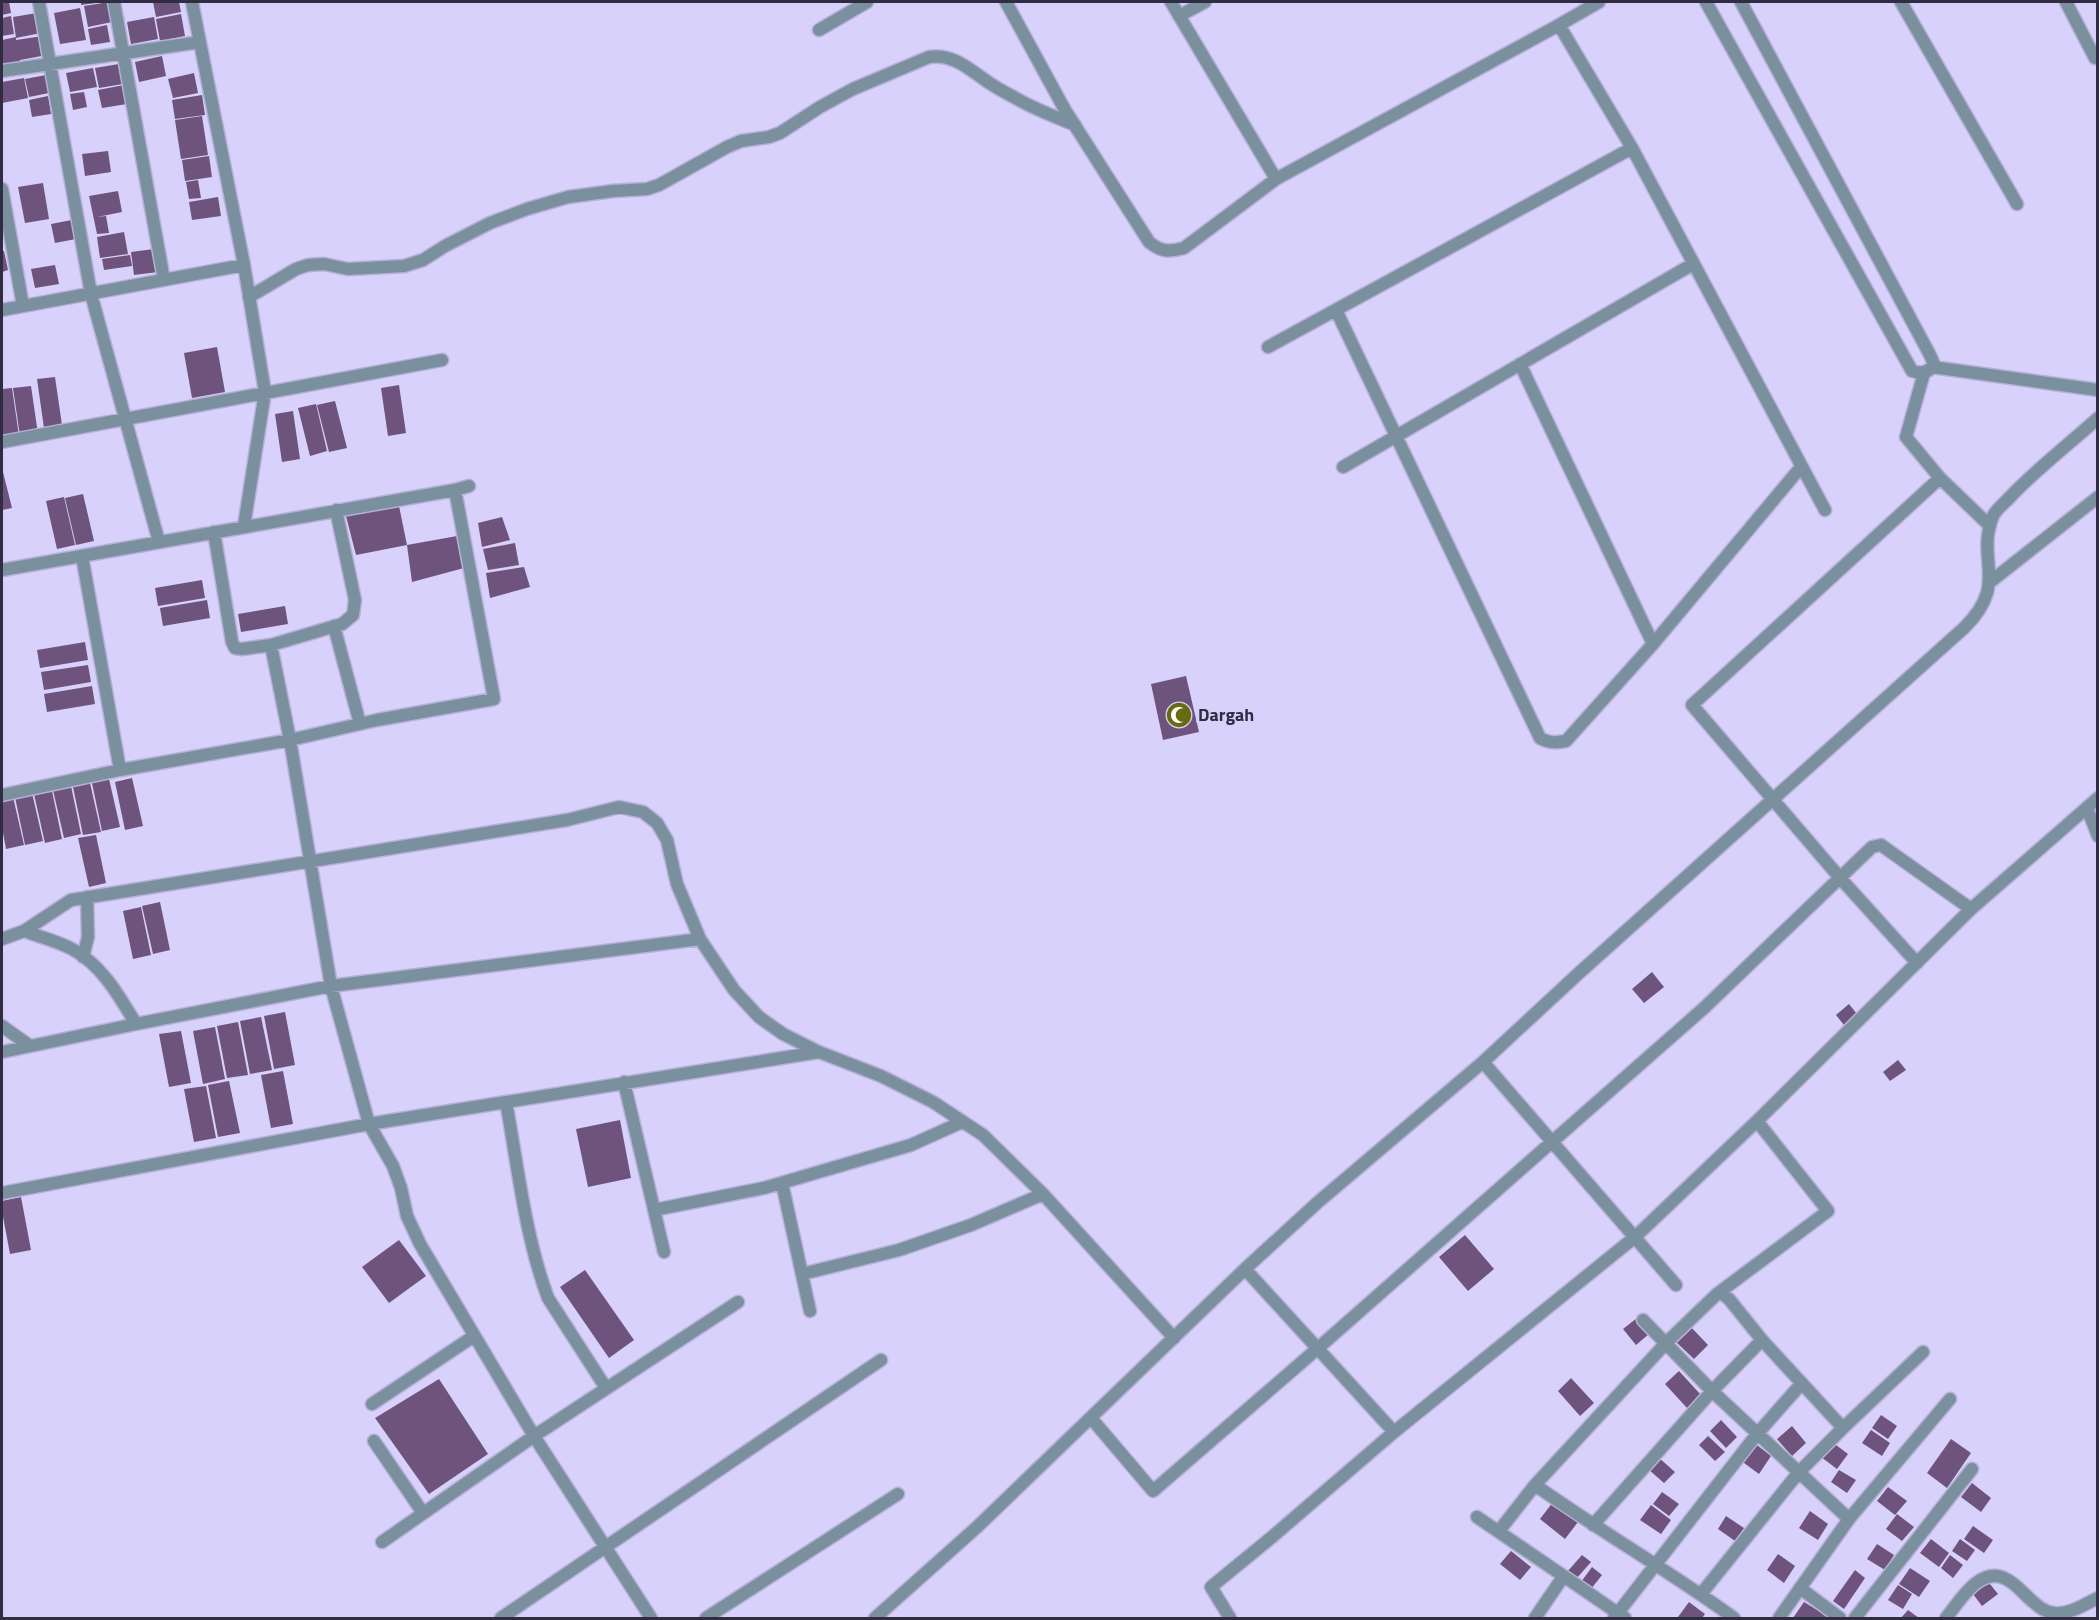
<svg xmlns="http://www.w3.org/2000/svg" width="2099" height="1620" viewBox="0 0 2099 1620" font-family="'Titillium Web',sans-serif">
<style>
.building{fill:#6e537d}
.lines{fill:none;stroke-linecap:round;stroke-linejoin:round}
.street-casing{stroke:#b6b0d6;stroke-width:15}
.street{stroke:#7a909e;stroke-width:12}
.labels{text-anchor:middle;stroke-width:6;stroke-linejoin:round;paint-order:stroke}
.poi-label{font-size:18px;font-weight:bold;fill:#302c41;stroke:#d8d1fb;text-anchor:start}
</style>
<rect width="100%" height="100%" fill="#d8d1fb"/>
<path class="building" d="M 2,2 L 9,2 L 11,13 L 2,15 Z
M 81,2 L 95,2 L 96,3 L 81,5 Z
M 109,2 L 112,22 L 88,27 L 84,6 Z
M 153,2 L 179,2 L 181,12 L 156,17 Z
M 80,8 L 86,40 L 60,44 L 54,13 Z
M 37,13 L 41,33 L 16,38 L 13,17 Z
M 181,14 L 185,36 L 160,41 L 156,19 Z
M 11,16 L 14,34 L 2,36 L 2,18 Z
M 154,17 L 158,39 L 131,44 L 127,22 Z
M 107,25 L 110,42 L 91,45 L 88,29 Z
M 43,36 L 47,55 L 20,60 L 20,62 L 2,66 L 2,40 L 16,37 L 16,40 Z
M 162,56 L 166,76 L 139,82 L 135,62 Z
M 119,64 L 123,84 L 99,88 L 95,68 Z
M 93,68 L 97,87 L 70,92 L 66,73 Z
M 194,73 L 198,93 L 173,98 L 168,79 Z
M 46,75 L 49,93 L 29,97 L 25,79 Z
M 24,78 L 28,98 L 2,103 L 2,82 Z
M 124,85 L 127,104 L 102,108 L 98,90 Z
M 84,92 L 87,107 L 73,110 L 70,94 Z
M 202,95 L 205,115 L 175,119 L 172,100 Z
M 48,96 L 51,114 L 32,117 L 29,100 Z
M 202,116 L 208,155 L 181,159 L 175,120 Z
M 108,151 L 111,172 L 85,176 L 82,154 Z
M 209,156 L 212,177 L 185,181 L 182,160 Z
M 198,180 L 201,198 L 189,199 L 186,182 Z
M 43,183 L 49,219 L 25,223 L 18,187 Z
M 118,191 L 122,212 L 97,217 L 106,216 L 109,233 L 97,234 L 89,196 Z
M 218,197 L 221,216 L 192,220 L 189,202 Z
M 77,219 L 81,238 L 55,243 L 51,224 Z
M 124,232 L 128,254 L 100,258 L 97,237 Z
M 154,249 L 158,272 L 134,275 L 131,252 Z
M 2,251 L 4,251 L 8,270 L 2,272 Z
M 130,255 L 132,266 L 104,270 L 102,259 Z
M 55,265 L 59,284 L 35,288 L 31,269 Z
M 217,347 L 225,392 L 192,398 L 184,353 Z
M 55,377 L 62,425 L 44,428 L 37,379 Z
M 399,385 L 406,433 L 388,436 L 381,388 Z
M 31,386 L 38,434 L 20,436 L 13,388 Z
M 12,388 L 19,436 L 2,438 L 2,389 Z
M 335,401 L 347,448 L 329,452 L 317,405 Z
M 316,404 L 327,451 L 310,456 L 298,408 Z
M 293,411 L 300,459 L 282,462 L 275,414 Z
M 2,468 L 12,508 L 2,510 Z
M 83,494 L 94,541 L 76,545 L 65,498 Z
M 64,497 L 75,545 L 57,549 L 46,501 Z
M 399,506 L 407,545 L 457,536 L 464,568 L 412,582 L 407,545 L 356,555 L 346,516 Z
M 502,517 L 510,540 L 482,547 L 478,523 Z
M 515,543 L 519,565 L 488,570 L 483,549 Z
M 524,567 L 530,587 L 490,598 L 486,573 Z
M 202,580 L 205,598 L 158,606 L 155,588 Z
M 207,600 L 210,618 L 163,626 L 160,608 Z
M 285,606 L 288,624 L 241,632 L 238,614 Z
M 85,642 L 88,660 L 40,668 L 37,650 Z
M 88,665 L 91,682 L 44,690 L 41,672 Z
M 1186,676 L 1199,732 L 1163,740 L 1151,684 Z
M 92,686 L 95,704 L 47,712 L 44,694 Z
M 132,778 L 143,826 L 125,830 L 115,782 Z
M 109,779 L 120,827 L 102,831 L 92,783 Z
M 90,783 L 101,832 L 83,835 L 73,787 Z
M 71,786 L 81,834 L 64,838 L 53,790 Z
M 52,791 L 62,839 L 45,843 L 34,794 Z
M 32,793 L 43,841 L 25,845 L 15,797 Z
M 13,797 L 24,845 L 6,849 L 2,827 L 2,800 Z
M 96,835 L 106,883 L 89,887 L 78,838 Z
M 160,902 L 170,950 L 153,954 L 142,906 Z
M 141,907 L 151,955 L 133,959 L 123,911 Z
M 1652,972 L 1664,987 L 1644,1003 L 1632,989 Z
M 1849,1004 L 1857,1014 L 1844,1025 L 1836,1015 Z
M 285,1012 L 295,1065 L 274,1069 L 264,1016 Z
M 261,1017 L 272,1070 L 250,1074 L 240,1021 Z
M 238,1022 L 248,1075 L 227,1078 L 217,1026 Z
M 215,1027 L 225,1079 L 203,1084 L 193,1031 Z
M 181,1031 L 191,1083 L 169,1087 L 159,1034 Z
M 1898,1060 L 1906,1070 L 1890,1081 L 1883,1072 Z
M 283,1071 L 293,1124 L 271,1128 L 261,1075 Z
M 229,1081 L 240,1133 L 218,1137 L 208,1085 Z
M 206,1086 L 216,1138 L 194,1142 L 184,1089 Z
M 620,1120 L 631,1178 L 588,1187 L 576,1129 Z
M 21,1197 L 31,1250 L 10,1254 L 2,1211 L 2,1201 Z
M 1465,1235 L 1494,1269 L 1468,1291 L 1439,1257 Z
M 399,1240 L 426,1276 L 389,1303 L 362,1267 Z
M 585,1270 L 634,1340 L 609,1358 L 560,1287 Z
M 1637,1318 L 1649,1334 L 1636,1345 L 1623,1329 Z
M 1690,1326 L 1708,1345 L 1694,1359 L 1675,1341 Z
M 1679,1371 L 1701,1395 L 1687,1408 L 1665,1384 Z
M 1571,1378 L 1594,1403 L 1580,1416 L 1558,1391 Z
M 439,1379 L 488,1454 L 429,1494 L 375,1418 Z
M 1881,1415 L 1897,1426 L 1888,1439 L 1872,1428 Z
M 1721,1420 L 1737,1437 L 1726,1448 L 1710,1431 Z
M 1792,1426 L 1806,1443 L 1792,1456 L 1777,1439 Z
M 1871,1430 L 1890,1443 L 1882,1456 L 1862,1443 Z
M 1708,1436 L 1725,1452 L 1715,1461 L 1699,1445 Z
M 1951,1439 L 1971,1453 L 1947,1488 L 1927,1473 Z
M 1753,1442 L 1771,1456 L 1759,1474 L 1740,1460 Z
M 1832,1442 L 1848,1454 L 1837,1469 L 1821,1457 Z
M 1658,1457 L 1675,1472 L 1664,1483 L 1648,1469 Z
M 1839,1470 L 1856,1480 L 1847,1493 L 1831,1482 Z
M 1972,1483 L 1991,1498 L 1981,1512 L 1961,1497 Z
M 1888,1487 L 1907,1501 L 1895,1515 L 1877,1501 Z
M 1662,1492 L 1679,1504 L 1669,1516 L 1653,1504 Z
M 1553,1502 L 1578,1522 L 1565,1539 L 1540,1519 Z
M 1651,1505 L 1671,1520 L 1661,1534 L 1640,1520 Z
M 1810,1511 L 1828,1524 L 1818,1540 L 1799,1528 Z
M 1897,1514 L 1914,1527 L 1902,1541 L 1886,1529 Z
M 1726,1516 L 1744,1528 L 1735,1541 L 1718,1529 Z
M 1973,1526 L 1993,1540 L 1984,1553 L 1964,1539 Z
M 1931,1539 L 1949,1553 L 1939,1567 L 1920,1553 Z
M 1960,1539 L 1975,1550 L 1967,1561 L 1952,1551 Z
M 1877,1544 L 1894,1555 L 1885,1570 L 1867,1559 Z
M 1511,1551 L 1531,1567 L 1520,1580 L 1500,1564 Z
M 1778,1554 L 1795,1566 L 1784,1583 L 1767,1570 Z
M 1582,1555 L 1591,1562 L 1576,1579 L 1567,1572 Z
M 1950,1555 L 1963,1565 L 1953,1578 L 1941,1568 Z
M 1592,1567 L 1602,1575 L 1591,1589 L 1581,1582 Z
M 1910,1568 L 1930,1581 L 1919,1597 L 1899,1584 Z
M 1855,1570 L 1865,1578 L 1844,1609 L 1833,1601 Z
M 1986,1579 L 1998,1594 L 1982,1606 L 1970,1590 Z
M 1898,1585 L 1912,1594 L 1903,1609 L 1888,1600 Z
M 1689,1602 L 1705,1614 L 1702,1618 L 1678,1617 Z
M 1804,1602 L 1830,1618 L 1793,1618 Z
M 1908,1610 L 1919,1618 L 1901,1618 Z"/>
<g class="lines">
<g class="street-casing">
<path id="street" d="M 39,2 L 91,294 L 159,542
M 114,2 L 164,280
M 192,2 L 244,265 L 265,392 L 244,526
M 1006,2 L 1065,110 L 1149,242 C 1161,252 1169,252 1184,248 L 1276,179 L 1559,25 L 1599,2
M 1171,2 L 1276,179
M 1706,2 L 1912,371 C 1921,374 1929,373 1934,364 L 1930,355 L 1741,2
M 1901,2 L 2017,204
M 2066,2 L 2095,58 L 2098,55
M 1179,16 L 1205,2
M 1559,25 L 1632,148 L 1825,510
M 819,30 L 867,2
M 2,71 L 200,42
M 2,189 L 23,306
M 249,297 L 296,269 L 308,265 L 324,264 L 348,269 L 404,266 L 423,260 L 445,246 L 490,223 L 527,209 L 568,197 L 613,191 L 647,189 L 659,185 L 727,147 L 741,141 L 769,137 L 780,133 L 820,107 L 853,89 L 929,57 C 954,53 971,71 991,84 C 1000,90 1010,95 1019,100 C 1037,110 1056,117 1075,125
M 2,310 L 244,265
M 1336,310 L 1540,738 C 1549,743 1555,743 1566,741 L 1653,644 L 1801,467
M 1268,347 L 1632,148
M 1520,364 L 1653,644
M 1932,367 L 2098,390
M 1924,373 L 1906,437 L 1940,478 L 1990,526
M 2,442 L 442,360
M 1343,467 L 1693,264
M 214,532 L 232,642 L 235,648 L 242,649 L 271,645 L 290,740 L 331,986 L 369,1124 L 393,1166 L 401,1188 L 407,1216 L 420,1244 L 534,1436 L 651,1618
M 82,556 L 120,770
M 2,570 L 455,490 L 469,486
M 1990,582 L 2098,497
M 334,626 L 360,724
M 271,645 L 342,624 L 353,615 L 355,600 L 336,510
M 2,795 L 120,770 L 290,740 L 377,720 L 494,699 L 455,490
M 2087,808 L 2098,836
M 24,931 C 40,937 57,941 72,949 C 102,965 119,996 136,1024
M 2,939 L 24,931 L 71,900 L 567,820 L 619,807 L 643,812 L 657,823 L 667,840 L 677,884 L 700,939 L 734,990 L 759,1017 L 783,1034 L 819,1052 L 881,1076 L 933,1102 L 983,1135 L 1043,1194 L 1174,1338
M 83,957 L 88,937 L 87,897
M 1917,963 L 1841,879 L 1692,705 L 1940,478
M 2,1026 L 30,1046
M 2,1052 L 136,1024 L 331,986 L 700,939
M 1483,1062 L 1676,1285
M 624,1082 L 664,1252
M 506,1102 C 518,1167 525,1236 548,1298 L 606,1388
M 782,1183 L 810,1311
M 2,1193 L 369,1124 L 819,1052
M 654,1210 L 764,1188 L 911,1145 L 962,1122
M 1245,1269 L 1394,1432 L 1635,1237 L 1757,1121 L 1971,909 L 2098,798
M 802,1274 L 899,1250 L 971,1225 L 1043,1194
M 1717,1294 L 1828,1211 L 1757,1121
M 1643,1320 L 1712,1391 L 1849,1519
M 372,1404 L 474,1336
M 1091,1418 L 1153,1491 L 1317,1349 L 1704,1008 L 1872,847 L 1881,845 L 1971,909
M 374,1441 L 423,1513
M 1535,1485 C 1600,1531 1669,1571 1734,1618
M 1477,1517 L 1625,1618
M 1593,1525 L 1712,1391 L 1762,1340
M 1499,1531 L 1535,1485 L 1666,1343 L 1717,1294 L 1721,1293 L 1729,1299 L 1762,1340 L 1843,1428
M 382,1542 L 534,1436 L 738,1302
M 1800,1588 L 1840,1618
M 1701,1594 L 1799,1472 L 1843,1428 L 1923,1352
M 501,1618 L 881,1360
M 706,1618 L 898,1494
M 875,1618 L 976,1528 L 1245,1269 L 1317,1203 L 1483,1062 L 1579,973 L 1964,628 C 2010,583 1975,560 1993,516 C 1997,508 2006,502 2012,495 C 2038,468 2069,444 2098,418
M 1230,1618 L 1211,1587 L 1272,1537 L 1394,1432
M 1535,1618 L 1563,1577
M 1614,1618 L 1757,1434 L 1802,1383
M 1779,1618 L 1849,1519 L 1950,1399
M 1855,1618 L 1972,1469
M 1946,1618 C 1959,1602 1980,1565 2006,1579 C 2015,1583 2023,1593 2031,1600 C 2038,1606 2044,1612 2054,1613 C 2069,1615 2085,1604 2098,1598"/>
</g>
<use href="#street" class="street"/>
</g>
<defs>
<g id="mosque-disc" transform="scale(1.35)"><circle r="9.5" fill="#666c0f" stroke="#d8d1fb"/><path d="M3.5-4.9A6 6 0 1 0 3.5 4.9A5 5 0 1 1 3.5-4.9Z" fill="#fff"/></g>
</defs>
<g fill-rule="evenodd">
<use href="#mosque-disc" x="1179" y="715"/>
</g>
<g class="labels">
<g class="poi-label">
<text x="1198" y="721">Dargah</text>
</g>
</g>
<rect width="2099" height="1620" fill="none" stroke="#302c41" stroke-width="6"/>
</svg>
